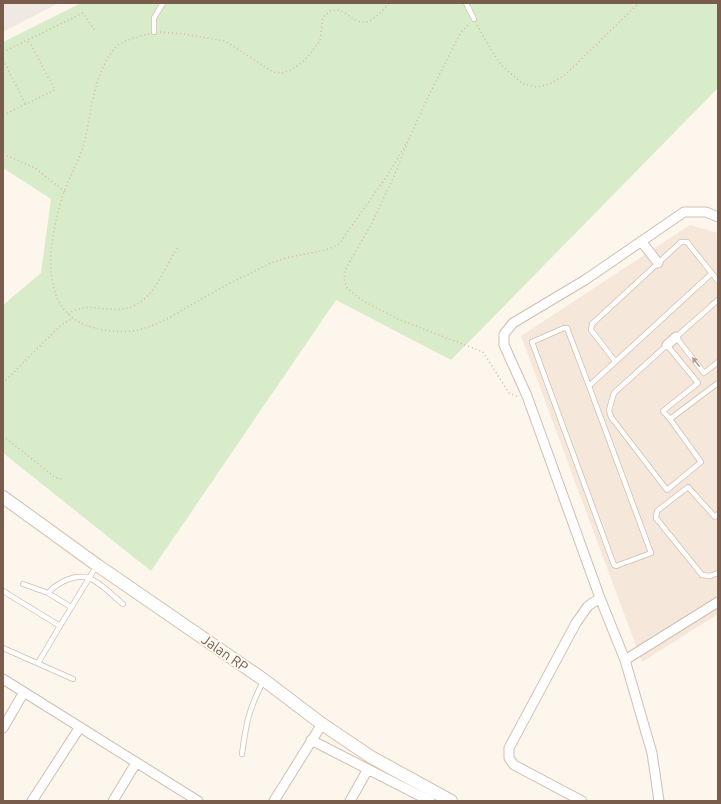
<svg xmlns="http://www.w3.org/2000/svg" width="721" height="804" viewBox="0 0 721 804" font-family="Ubuntu,sans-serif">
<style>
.residential{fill:#f5e8da}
.industrial{fill:#efe9e4}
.green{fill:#d8ecc9}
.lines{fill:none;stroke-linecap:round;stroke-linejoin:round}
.lane-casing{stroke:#d1beb0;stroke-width:6}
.street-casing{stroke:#d1beb0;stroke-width:11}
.secondary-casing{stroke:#d6c0b0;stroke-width:14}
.path{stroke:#d9b8a5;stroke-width:1.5;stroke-dasharray:1 3;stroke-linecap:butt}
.lane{stroke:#fff;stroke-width:4.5}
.street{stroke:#fff;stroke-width:9}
.secondary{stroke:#fff;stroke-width:12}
.oneway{fill:#af9d94}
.labels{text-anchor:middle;stroke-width:3.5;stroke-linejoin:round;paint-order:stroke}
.street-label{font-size:14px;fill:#7a5c4d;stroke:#fffaf3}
</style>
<rect width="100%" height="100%" fill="#fdf6ec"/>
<path class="residential" d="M 690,225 L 718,233 L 718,614 L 642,662 L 521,336 Z"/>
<path class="industrial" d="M 3,3 L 59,3 L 3,32 Z"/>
<path class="green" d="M 81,3 L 718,3 L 718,88 L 451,360 L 336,300 L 151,571 L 3,453 L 3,305 L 41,273 L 51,199 L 3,168 L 3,42 Z"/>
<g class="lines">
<g class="lane-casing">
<path id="lane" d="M 466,3 L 474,19
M 154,32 L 154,18 L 163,3
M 718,300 L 676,337 L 704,373 L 718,362
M 615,361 L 591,330 L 592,324 L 681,242 L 687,242 L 718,281
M 589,386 L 651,553 L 616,566 L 614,565 L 532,342 L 564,328 L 567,328 L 589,386 L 711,274
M 670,419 L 663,411 L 698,383 L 667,345 L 614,393 L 609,410 L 611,417 L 667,490 L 701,462 L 670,419 L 718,383
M 718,514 L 715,517 L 688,487 L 657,511 L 656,518 L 702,575 L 710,576 L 718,573
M 23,584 L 48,593 L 71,607
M 3,591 L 60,626 L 97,565
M 48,593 C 57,583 76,572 91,579 C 101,583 114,597 123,604
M 3,648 L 73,679
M 38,663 L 60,626
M 242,754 C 246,723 249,708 264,680"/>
</g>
<g class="street-casing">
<path id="street" d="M 641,241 L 658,263
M 667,345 L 676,337
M 625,660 L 718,602
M 3,679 L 198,801
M 3,728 L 24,692
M 311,740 L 430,801
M 32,801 L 80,727
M 113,801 L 136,763
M 274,801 L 322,724
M 350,801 L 368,769
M 582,801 L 514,765 L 509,758 L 509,748 L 576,623 L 588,606 L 600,598
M 659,801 L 652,753 L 625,660 L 600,598 L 527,396 L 504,345 L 504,334 L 513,323 L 585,280 L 684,212 L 706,212 L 718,217"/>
</g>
<g class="secondary-casing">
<path id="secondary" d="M 3,497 L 97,565 L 264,680 L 322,724 L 371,757 L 451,801"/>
</g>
<path class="path" d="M 477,25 L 493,53 L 502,66 L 523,84 L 537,87 L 550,84 L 566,74 L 639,3
M 160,32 L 184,34 L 225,41 L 273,72 L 282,73 L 291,70 L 305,60 L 320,41 L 323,17 L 330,11 L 339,10 C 346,13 351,18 358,21 C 370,27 382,11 389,3
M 149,34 C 139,37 122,40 115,48 C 92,75 92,115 83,147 C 77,165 67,181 62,198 C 50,238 36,308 88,326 C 106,332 127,334 145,328 C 159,324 172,316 184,309 C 205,297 227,284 249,274 C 260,268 272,262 283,259 C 302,253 322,254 339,244 L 389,173 L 407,142
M 3,52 L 83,13 L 96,32
M 3,60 L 26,105
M 3,115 L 55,90 L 31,45 L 26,40
M 407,143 L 430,93 L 461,32 L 470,23
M 406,146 L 395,174 L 372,223 L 346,268 L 344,279 L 347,288 L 363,301 L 398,319 L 483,352 L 509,393 L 519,397
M 3,154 L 35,168 L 65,192
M 68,314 C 90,298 114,319 139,303 C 160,289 165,264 179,246
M 3,383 L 61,325 L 73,318
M 3,436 L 56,478 L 63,479"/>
<use href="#lane" class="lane"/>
<use href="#street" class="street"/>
<use href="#secondary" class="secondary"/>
</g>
<defs><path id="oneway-solid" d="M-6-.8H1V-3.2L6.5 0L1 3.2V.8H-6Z"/></defs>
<use class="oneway" href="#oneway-solid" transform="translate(696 362) rotate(-128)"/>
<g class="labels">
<g class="street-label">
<text transform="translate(225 653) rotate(35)" y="5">Jalan RP</text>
</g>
</g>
<rect width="721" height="804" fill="none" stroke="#7a5c4d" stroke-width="8"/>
</svg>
